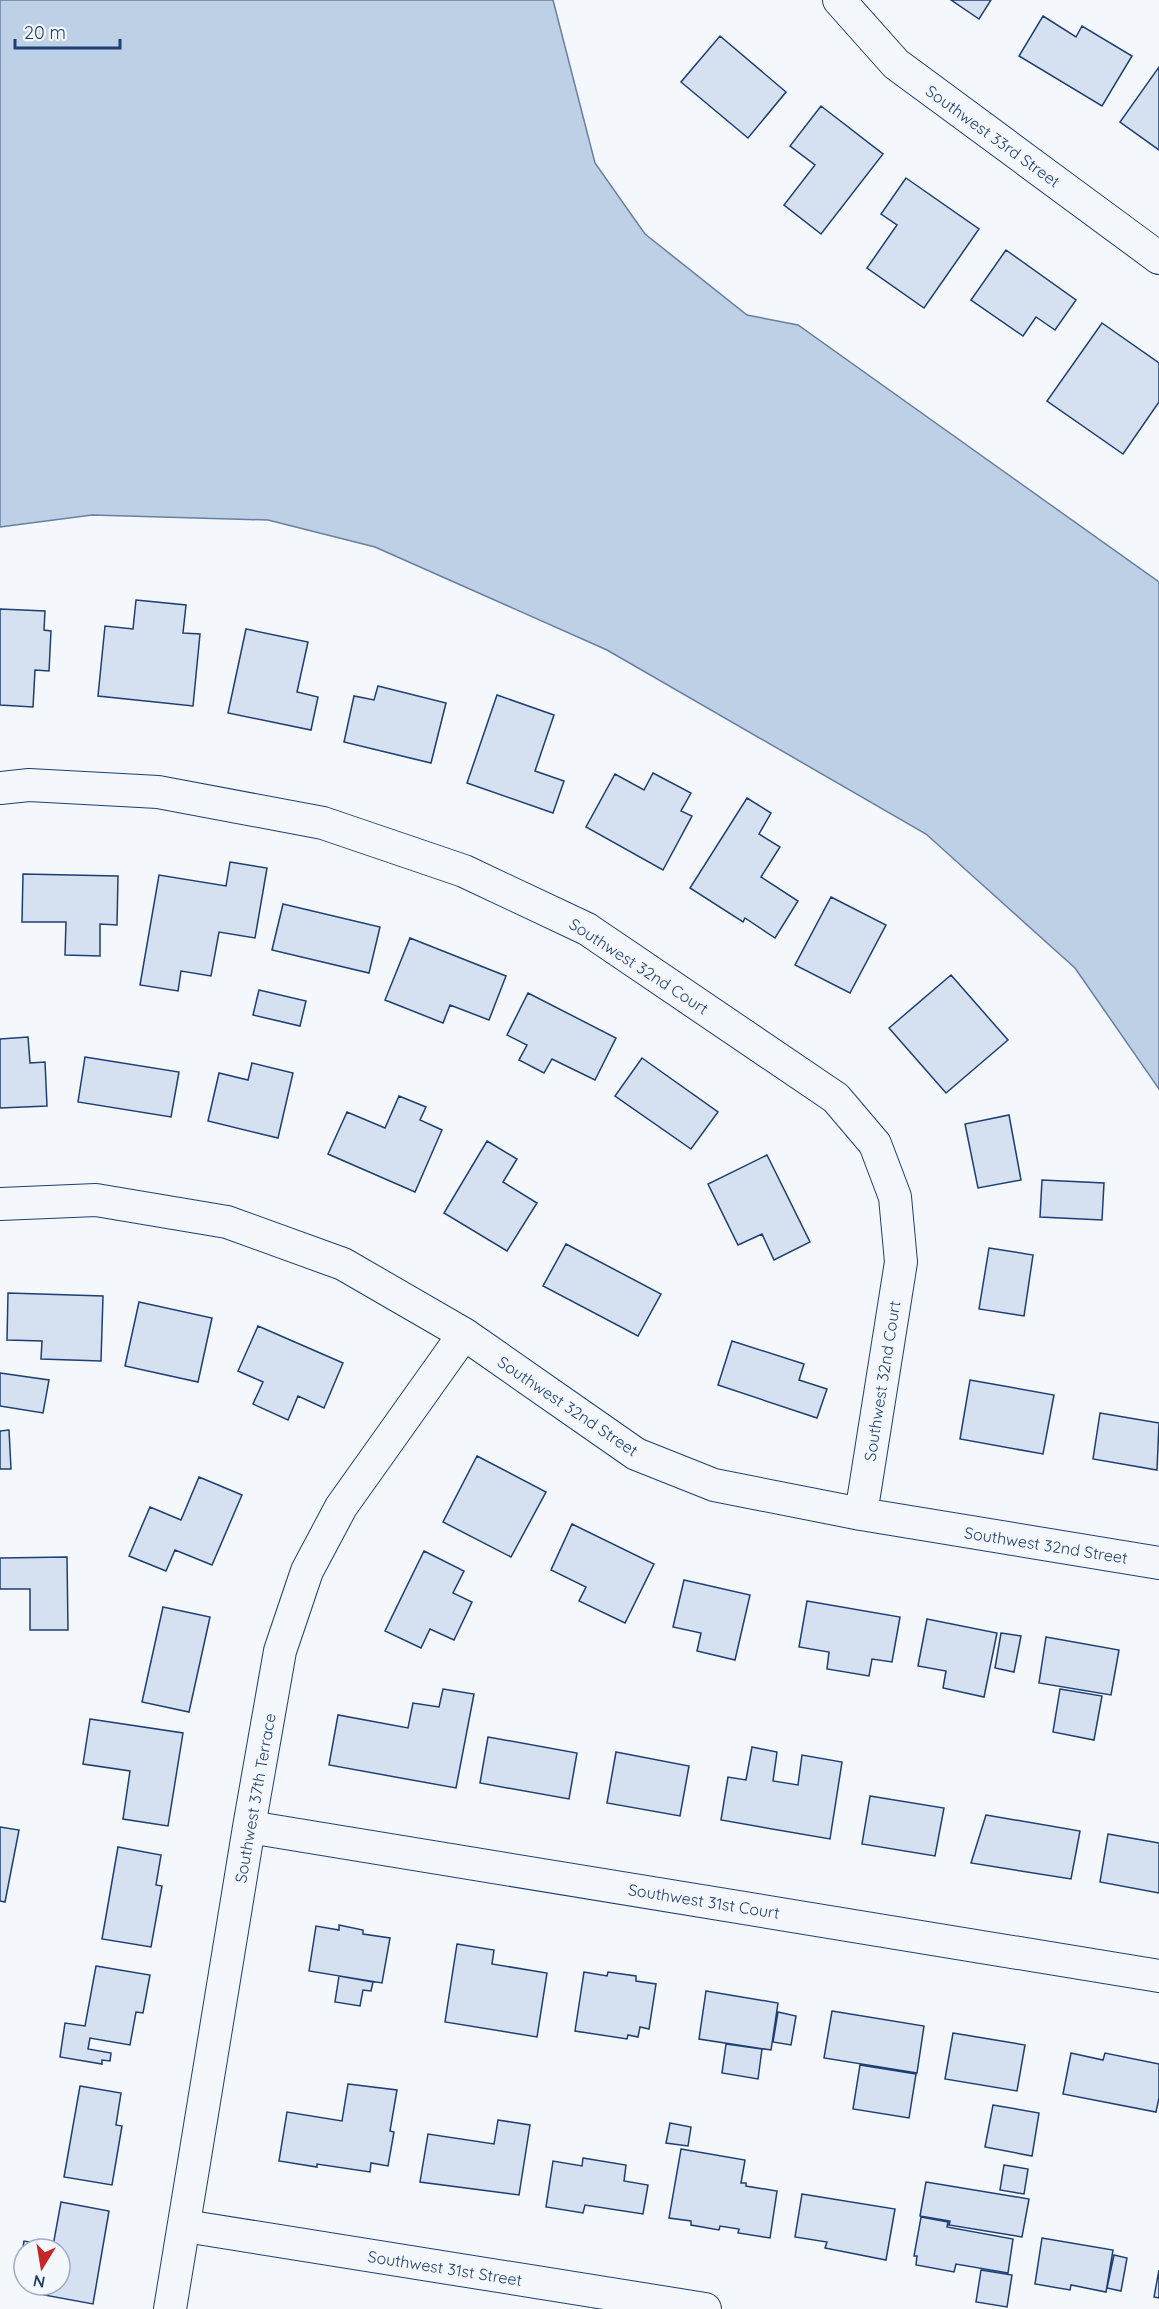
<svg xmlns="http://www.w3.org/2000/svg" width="1159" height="2309" viewBox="0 0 1159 2309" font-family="Quicksand,sans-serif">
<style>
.water{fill:#bed0e5;stroke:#687fa3;stroke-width:1.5}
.building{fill:#d5e0f0;stroke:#1d3f73;stroke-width:1.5}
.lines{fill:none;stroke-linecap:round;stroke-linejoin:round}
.street-casing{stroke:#1d3f73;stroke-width:34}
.street{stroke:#f4f7fb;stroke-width:32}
.labels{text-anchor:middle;stroke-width:4.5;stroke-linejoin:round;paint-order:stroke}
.street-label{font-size:16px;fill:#1d3f73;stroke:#f4f7fb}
</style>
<rect width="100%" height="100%" fill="#f4f7fb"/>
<path class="water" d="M 0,0 L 553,0 L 595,163 L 645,234 L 747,315 L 798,325 L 1159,582 L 1159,1089 L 1075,968 L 926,834 L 607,650 L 375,547 L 268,520 L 92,515 L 0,527 Z"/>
<path class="building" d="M 951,0 L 991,0 L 979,19 Z
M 1043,16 L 1076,37 L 1082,26 L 1132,56 L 1102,106 L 1019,56 Z
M 720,36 L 786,92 L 748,138 L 681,82 Z
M 1159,67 L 1159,150 L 1120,122 Z
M 821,106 L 883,154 L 821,234 L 784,205 L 815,165 L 790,146 Z
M 906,178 L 979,229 L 924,308 L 867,268 L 897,225 L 881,214 Z
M 1006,250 L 1076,300 L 1055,330 L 1036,317 L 1023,336 L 971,300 Z
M 1102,323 L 1159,363 L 1159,402 L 1123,454 L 1047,401 Z
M 136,600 L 186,605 L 183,633 L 200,634 L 193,706 L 98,696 L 105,626 L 133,629 Z
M 0,609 L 45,611 L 44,630 L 51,631 L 49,671 L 35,670 L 33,707 L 0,705 Z
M 246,629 L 308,642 L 297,692 L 318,697 L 311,730 L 228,713 Z
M 378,686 L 446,703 L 431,763 L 344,742 L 354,696 L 374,700 Z
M 497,695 L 554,715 L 535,771 L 564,781 L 553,813 L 467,783 Z
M 653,773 L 691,793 L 681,811 L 692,816 L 663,870 L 586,827 L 615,774 L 644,790 Z
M 747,798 L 771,813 L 759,834 L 780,847 L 761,877 L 798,901 L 775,938 L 745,918 L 743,922 L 690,888 Z
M 230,862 L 267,868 L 255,938 L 219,932 L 211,976 L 181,971 L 178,991 L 140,985 L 159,875 L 226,886 Z
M 23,874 L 118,876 L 117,925 L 100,924 L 100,956 L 65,955 L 66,922 L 22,922 Z
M 831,897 L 886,925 L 850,993 L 795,965 Z
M 283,904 L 380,927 L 369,973 L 272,950 Z
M 410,938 L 506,976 L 489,1020 L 450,1005 L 443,1023 L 385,1000 Z
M 951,975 L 1008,1040 L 946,1093 L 889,1028 Z
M 259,990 L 306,1001 L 300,1026 L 253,1015 Z
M 528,993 L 616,1038 L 595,1080 L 552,1059 L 544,1073 L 519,1060 L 527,1045 L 507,1035 Z
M 28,1037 L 30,1063 L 45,1062 L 47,1106 L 0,1108 L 0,1039 Z
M 85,1057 L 179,1072 L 171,1117 L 78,1102 Z
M 642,1058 L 718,1112 L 691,1149 L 615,1096 Z
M 252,1063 L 293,1073 L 278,1138 L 208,1121 L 219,1073 L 248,1080 Z
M 399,1096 L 426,1107 L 420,1120 L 442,1130 L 415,1192 L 328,1154 L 347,1112 L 385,1128 Z
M 1009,1115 L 1021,1180 L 978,1188 L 965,1124 Z
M 487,1141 L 517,1159 L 503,1182 L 537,1203 L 507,1251 L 444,1213 Z
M 767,1155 L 810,1242 L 774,1260 L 762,1234 L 738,1245 L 708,1184 Z
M 1042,1180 L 1104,1183 L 1102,1220 L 1040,1217 Z
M 566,1244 L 661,1294 L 638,1336 L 543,1286 Z
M 989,1248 L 1033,1255 L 1024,1316 L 979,1309 Z
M 8,1293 L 103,1296 L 101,1361 L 41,1359 L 42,1341 L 7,1340 Z
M 139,1302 L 212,1318 L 198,1382 L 125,1366 Z
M 258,1326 L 343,1363 L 324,1408 L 298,1396 L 288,1420 L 253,1404 L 263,1382 L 238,1371 Z
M 732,1341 L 804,1364 L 799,1380 L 827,1389 L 817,1418 L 718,1385 Z
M 0,1373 L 49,1380 L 43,1413 L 0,1406 Z
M 970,1380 L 1054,1395 L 1043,1454 L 960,1439 Z
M 1100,1413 L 1159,1423 L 1157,1470 L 1093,1459 Z
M 9,1430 L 11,1469 L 0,1469 L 0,1431 Z
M 477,1456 L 546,1492 L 511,1557 L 443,1522 Z
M 199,1477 L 242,1495 L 212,1565 L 175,1550 L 166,1571 L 129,1556 L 150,1507 L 181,1520 Z
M 572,1524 L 654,1564 L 625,1623 L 579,1601 L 586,1587 L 551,1570 Z
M 424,1551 L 464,1571 L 453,1593 L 472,1602 L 454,1640 L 430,1629 L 421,1648 L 385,1631 Z
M 67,1557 L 68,1630 L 30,1630 L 30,1589 L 0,1589 L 0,1558 Z
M 684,1580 L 750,1595 L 735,1660 L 697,1651 L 701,1633 L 673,1627 Z
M 807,1601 L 900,1617 L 892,1662 L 872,1659 L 869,1676 L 827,1669 L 829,1652 L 799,1647 Z
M 163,1607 L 210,1617 L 189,1712 L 142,1702 Z
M 927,1619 L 997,1633 L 984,1697 L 943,1688 L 946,1671 L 918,1666 Z
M 1001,1633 L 1021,1636 L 1014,1672 L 995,1668 Z
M 1046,1637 L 1119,1650 L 1111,1695 L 1039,1683 Z
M 443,1689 L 474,1694 L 456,1788 L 329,1765 L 338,1715 L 408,1728 L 413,1703 L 439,1707 Z
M 1060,1689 L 1102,1696 L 1094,1740 L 1053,1732 Z
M 90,1719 L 183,1733 L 168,1826 L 123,1819 L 130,1771 L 83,1764 Z
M 488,1737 L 577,1753 L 569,1799 L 480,1783 Z
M 752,1747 L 777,1752 L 773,1781 L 798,1785 L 802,1755 L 842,1762 L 830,1839 L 721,1820 L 728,1777 L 746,1780 Z
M 616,1752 L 689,1766 L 680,1816 L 607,1803 Z
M 870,1796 L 944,1808 L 935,1856 L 862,1844 Z
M 986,1815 L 1080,1831 L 1071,1879 L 971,1863 Z
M 0,1827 L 19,1830 L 5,1902 L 0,1901 Z
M 1108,1834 L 1159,1843 L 1159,1893 L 1100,1882 Z
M 118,1847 L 161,1855 L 156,1885 L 162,1886 L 151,1947 L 102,1939 Z
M 339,1925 L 363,1930 L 363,1934 L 390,1938 L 382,1983 L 309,1971 L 316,1926 L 339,1930 Z
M 457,1944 L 494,1950 L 492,1964 L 547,1973 L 537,2037 L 445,2022 Z
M 96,1966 L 150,1975 L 143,2013 L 136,2012 L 130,2045 L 90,2038 L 88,2049 L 111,2053 L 110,2061 L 102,2060 L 102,2064 L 60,2057 L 65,2023 L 85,2026 Z
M 584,1972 L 607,1976 L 608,1972 L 636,1976 L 636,1981 L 656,1984 L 649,2029 L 640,2027 L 638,2037 L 628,2035 L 627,2039 L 575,2031 Z
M 339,1976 L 373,1982 L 371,1991 L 363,1990 L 360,2006 L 335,2002 Z
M 706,1991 L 778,2003 L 771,2050 L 699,2039 Z
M 832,2011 L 924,2026 L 917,2073 L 824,2058 Z
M 778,2012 L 796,2016 L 791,2045 L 773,2042 Z
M 953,2033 L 1025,2045 L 1017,2091 L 945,2079 Z
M 726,2044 L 762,2049 L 758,2079 L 722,2073 Z
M 1071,2053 L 1103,2060 L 1105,2053 L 1159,2064 L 1159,2098 L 1156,2112 L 1063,2094 Z
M 860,2065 L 916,2074 L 909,2118 L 853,2109 Z
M 348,2084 L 397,2090 L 390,2131 L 394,2132 L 388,2166 L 371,2163 L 370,2172 L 317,2164 L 317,2167 L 279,2161 L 287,2112 L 342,2121 Z
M 80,2086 L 121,2093 L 116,2125 L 122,2126 L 112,2185 L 64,2177 Z
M 993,2105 L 1039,2113 L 1032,2156 L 985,2147 Z
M 498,2120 L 530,2125 L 519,2195 L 420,2182 L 428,2134 L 494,2144 Z
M 670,2123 L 691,2127 L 688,2146 L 666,2143 Z
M 681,2149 L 745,2160 L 741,2183 L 746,2183 L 746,2186 L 777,2191 L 770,2238 L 738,2233 L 739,2229 L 720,2226 L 719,2230 L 691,2225 L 691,2221 L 669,2218 Z
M 583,2158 L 626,2165 L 624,2181 L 648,2185 L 643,2214 L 585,2205 L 583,2213 L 546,2207 L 553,2161 L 582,2166 Z
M 1004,2165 L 1028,2169 L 1024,2194 L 1000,2190 Z
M 926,2182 L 1029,2199 L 1022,2237 L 949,2225 L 950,2221 L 920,2216 Z
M 802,2194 L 895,2209 L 886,2260 L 825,2248 L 827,2242 L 795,2237 Z
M 61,2202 L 109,2211 L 93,2304 L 44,2295 L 46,2285 L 60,2285 L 60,2249 L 24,2249 L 24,2279 L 18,2278 L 24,2241 L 53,2246 Z
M 921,2217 L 948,2222 L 947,2227 L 1013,2239 L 1008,2273 L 956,2264 L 954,2272 L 916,2265 L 917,2256 L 914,2256 Z
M 1042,2238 L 1113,2250 L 1106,2292 L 1071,2285 L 1070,2290 L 1035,2284 Z
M 1114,2255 L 1127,2258 L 1121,2291 L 1107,2288 Z
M 981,2270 L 1012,2275 L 1007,2307 L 976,2302 Z
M 1159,2270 L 1159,2298 L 1154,2297 Z"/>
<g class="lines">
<g class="street-casing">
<path id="street" d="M 839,0 L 896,64 L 1159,258
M 0,788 L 29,785 L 158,792 L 323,823 L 464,871 L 587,929 L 836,1098 L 875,1144 L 895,1197 L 901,1262 L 861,1514
M 0,1204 L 96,1200 L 227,1222 L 343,1264 L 464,1334 L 636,1454 L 714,1485 L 861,1514 L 1159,1563
M 249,1827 L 1159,1976
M 185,2226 L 705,2309
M 170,2309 L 249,1827 L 280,1651 L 307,1571 L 341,1507 L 464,1334"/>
</g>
<use href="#street" class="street"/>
</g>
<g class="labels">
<g class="street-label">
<text transform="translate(993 136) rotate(36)" y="6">Southwest 33rd Street</text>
<text transform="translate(639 966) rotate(33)" y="6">Southwest 32nd Court</text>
<text transform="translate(882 1381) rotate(-81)" y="6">Southwest 32nd Court</text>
<text transform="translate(568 1406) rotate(34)" y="6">Southwest 32nd Street</text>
<text transform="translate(1046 1545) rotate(9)" y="6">Southwest 32nd Street</text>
<text transform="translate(255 1798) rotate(-80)" y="6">Southwest 37th Terrace</text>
<text transform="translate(704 1901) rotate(9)" y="6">Southwest 31st Court</text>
<text transform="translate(445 2268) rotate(9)" y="6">Southwest 31st Street</text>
</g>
</g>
<g transform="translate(42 2267) rotate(191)"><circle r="28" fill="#f4f7fb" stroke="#9eadc5" stroke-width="1.5"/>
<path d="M0-4.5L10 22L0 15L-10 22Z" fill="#c62828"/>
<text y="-9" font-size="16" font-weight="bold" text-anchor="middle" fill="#1d3f73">N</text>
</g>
<path d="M15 39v9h105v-9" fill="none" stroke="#1d3f73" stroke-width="3"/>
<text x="24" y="39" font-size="18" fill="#1d3f73" stroke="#f4f7fb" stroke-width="4.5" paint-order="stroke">20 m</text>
</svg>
